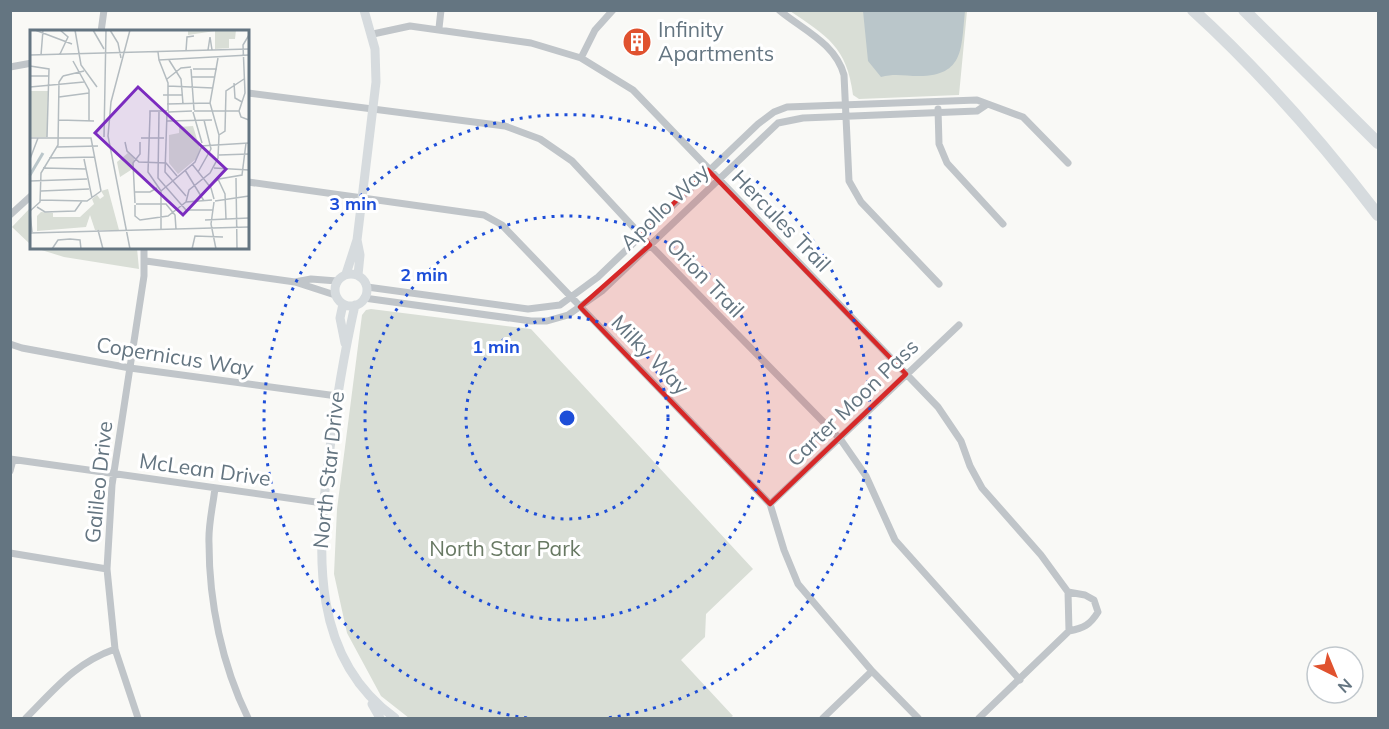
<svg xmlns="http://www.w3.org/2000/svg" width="1389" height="729" viewBox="0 0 1389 729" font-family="Mulish,sans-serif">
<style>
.green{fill:#d9ded6}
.water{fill:#bac6ca}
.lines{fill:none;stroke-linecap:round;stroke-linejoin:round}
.street{stroke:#c0c5c9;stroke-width:7}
.secondary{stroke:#d6dbde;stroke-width:9}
.highway{stroke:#d6dbde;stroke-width:12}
.marked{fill:#d62828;fill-opacity:0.2;stroke:#d62828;stroke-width:4.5;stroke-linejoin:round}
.ring{fill:none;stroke:#1d4ed8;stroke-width:3;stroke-dasharray:3 6}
.labels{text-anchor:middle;stroke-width:6;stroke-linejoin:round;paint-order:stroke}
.poi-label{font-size:21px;fill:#647581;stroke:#fff;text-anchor:start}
.street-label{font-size:21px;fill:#647581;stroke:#fff}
.park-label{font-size:21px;fill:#687963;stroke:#fff}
.inset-river{fill:none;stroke:#bac6ca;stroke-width:3}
.inset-road{fill:none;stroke:#b4bcc0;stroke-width:1.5}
.view{fill:#7b2cbf;fill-opacity:0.15;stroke:#7b2cbf;stroke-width:3}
.inset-edge{fill:none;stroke:#647581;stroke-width:3}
.centre{fill:#1d4ed8;stroke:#fff;stroke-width:3}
.ring-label{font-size:18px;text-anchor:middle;font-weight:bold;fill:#1d4ed8;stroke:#fff;stroke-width:6;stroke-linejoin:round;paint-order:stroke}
</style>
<rect width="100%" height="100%" fill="#f9f9f6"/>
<path class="green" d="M 790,11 L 967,11 L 959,95 L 859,99 L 853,95 C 847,47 827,36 790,11 Z
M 31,207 L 31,245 L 12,227 Z
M 35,248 L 137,248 L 139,269 L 64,257 Z
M 371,309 L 531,329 L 753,569 L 706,614 L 705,637 L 681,660 L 733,716 L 730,718 L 409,718 L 381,696 L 347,633 L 334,574 L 337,509 L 362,315 L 366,310 Z"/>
<path class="water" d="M 863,11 L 965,11 C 961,47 965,76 919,76 C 905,76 895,73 881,77 L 868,61 Z"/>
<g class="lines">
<path class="street" d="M 779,10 C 803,30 835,43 844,75 L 849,181 L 861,202 L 939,284
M 439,28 L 441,10
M 101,32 L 104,10
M 373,34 L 410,26 L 531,43 L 581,58 L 633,90 L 938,407 L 961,441 L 970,466 L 982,488 L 1041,555 L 1068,592
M 581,58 L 595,30 L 613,10
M 10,67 L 32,63
M 248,93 L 505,126 L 540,139 L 572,161 L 650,245 L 841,440 L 866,476 L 895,540 L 1020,680
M 938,109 L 939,144 L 947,163 L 1003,224
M 248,182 L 484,215 L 502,225 L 770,504 L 784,550 L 798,584 L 872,671 L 918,718
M 10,215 L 32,195
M 146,261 L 295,282 L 311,279 L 337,281
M 295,282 L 335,295
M 367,287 L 528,309 L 560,305 L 598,277 L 758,124 L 774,112 L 787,107 L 977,100 L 1023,117 L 1068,163
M 364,298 L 531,321 L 547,321 L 568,315 L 602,291 L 778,123 L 803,118 L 977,111 L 986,105
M 10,344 L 22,348 L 130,368 L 337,396
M 10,459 L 323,503
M 10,471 L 13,460
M 215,488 C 213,506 208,525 209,543 C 209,603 222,665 248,718
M 770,504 L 959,325
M 10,553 L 107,569
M 1068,592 L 1069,631
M 26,718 C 55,689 75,663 115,649
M 138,718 L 115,649 L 107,569 L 112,485 L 144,276 L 144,248
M 823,718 L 872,671
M 979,718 L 1069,631 C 1084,628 1090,625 1098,612 L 1094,600 L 1085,595 L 1068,592"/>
<path class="secondary" d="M 357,240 L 360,255 L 358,275
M335 290a16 16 0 1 1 32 0a16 16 0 1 1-32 0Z
M 346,274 L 357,240 L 376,82 L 375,49 L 364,10
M 343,304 L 340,318 L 345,343
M 355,305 C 343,358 335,409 328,463 C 317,554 311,658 395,718
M 372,704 L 380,718"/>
<path class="highway" d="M 1193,10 C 1261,72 1322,142 1378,215
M 1244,10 L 1378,143"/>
</g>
<path class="marked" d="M 708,170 L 906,374 L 770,504 L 580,307 L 650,245 L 641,235 Z"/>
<g class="ring">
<circle cx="567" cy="418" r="101"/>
<circle cx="567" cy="418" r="202"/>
<path d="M527 718A303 303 0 1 1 607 718"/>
</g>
<defs>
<g id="building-disc" transform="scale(1.5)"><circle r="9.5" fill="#e0522f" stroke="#fff"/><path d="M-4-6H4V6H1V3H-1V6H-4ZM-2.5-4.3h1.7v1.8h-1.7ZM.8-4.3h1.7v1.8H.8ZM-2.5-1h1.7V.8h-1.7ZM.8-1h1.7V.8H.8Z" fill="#fff"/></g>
</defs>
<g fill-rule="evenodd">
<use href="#building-disc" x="637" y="42"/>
</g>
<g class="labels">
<g class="poi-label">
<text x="658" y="37">Infinity<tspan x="658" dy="24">Apartments</tspan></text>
</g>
<g class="street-label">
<text transform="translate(665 207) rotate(-44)" y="7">Apollo Way</text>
<text transform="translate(781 221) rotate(46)" y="7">Hercules Trail</text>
<text transform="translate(705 278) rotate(46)" y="7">Orion Trail</text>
<text transform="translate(650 355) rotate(46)" y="7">Milky Way</text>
<text transform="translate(175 357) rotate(9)" y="7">Copernicus Way</text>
<text transform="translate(853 403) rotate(-44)" y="7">Carter Moon Pass</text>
<text transform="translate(205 470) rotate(8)" y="7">McLean Drive</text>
<text transform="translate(329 470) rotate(-84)" y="7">North Star Drive</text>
<text transform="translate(99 482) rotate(-84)" y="7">Galileo Drive</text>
</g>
<g class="park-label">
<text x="505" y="556">North Star Park</text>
</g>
</g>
<g transform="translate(30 30)">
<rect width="219" height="219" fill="#f9f9f6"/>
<path d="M 158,0 L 206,0 L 205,9 L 199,9 L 199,18 L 185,19 L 185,1 L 158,5 ZM 0,61 L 18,61 L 17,107 L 0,107 ZM 163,96 L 170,119 L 166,129 L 148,144 L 139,133 L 139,105 L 149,103 L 149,97 ZM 98,123 L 104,128 L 104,138 L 90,147 L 87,132 ZM 78,159 L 89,200 L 65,200 L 60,185 L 56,197 L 7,201 L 7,186 L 11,182 L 23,183 L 23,187 L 50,187 L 64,174 L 62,169 L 67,165 L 70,169 L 74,166 L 71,161 Z" fill="#d9ded6"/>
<path class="inset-river" d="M 0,145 L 13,123"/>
<path class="inset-road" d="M 5,0 L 42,14M 30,0 L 38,7 L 30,24M 45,0 L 51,35 L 67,57M 63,0 L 74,19M 80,0 L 88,13 L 91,28M 100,0 L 81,72 L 78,106 L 100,219M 219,5 L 213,15 L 215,63 L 209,81 L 211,87 L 219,90M 178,20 L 180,7 L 182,20M 156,21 L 157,7 L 164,6M 128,22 L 129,30 L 219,25M 0,25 L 219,19M 11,25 L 13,0M 129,30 L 138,53 L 138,81M 139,30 L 151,49 L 153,74M 43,31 L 59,60 L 59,91M 0,36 L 19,39 L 17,107M 161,39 L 164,80M 163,39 L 187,39M 0,46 L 19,46M 33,46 L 54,41M 162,47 L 185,47M 137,49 L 151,38 L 161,37M 204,53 L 205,68 L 212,72M 138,56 L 183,58M 0,57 L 54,52M 133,65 L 152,65M 29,67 L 59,63M 137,74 L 180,73M 164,81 L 209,81M 129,82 L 128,148 L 156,180 L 183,180M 138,82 L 162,81M 163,82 L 172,113M 137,83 L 135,142 L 156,166M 120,85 L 118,142 L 131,161M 120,85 L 120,81 L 137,81M 29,90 L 64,91M 137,91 L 182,90M 189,105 L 195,101 L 196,61 L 214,49M 74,107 L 76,0M 0,108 L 61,108 L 71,161M 111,108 L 134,108M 95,112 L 97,121 L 109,132 L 136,133 L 147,146M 170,116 L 219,113M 27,117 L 68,116M 189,125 L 219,124M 19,128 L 65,127M 0,129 L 8,108M 54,129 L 62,168M 162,134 L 181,158 L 184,169M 13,138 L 56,139M 184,138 L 219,140M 155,140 L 174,171M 168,142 L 181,119 L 174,90M 206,148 L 207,219M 188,149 L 195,164 L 196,189M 0,151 L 57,149M 179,156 L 189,149 L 212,145 L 216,113M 11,161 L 59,159M 104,162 L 120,162 L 127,158M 10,170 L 57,171 L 71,161M 185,171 L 219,166M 156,172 L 159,160 L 180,143 L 188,128 L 189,105 L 180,73 L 188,28M 184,172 L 181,194 L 186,219M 105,173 L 103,133 L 110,124 L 110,112M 106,174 L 136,174 L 145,185 L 146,199M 105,175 L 105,186 L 110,190 L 138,186 L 156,172 L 182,170M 7,177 L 15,182 L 45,181 L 52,171M 0,181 L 10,172 L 11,143 L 28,115 L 29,52 L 33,46M 0,183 L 2,202M 175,190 L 219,188M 68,200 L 73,219M 131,200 L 131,161 L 165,132 L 172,116M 0,203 L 219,197M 22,219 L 28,210 L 40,209 L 50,210 L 51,219M 162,219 L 165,206 L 193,207"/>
<path class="view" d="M 108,57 L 196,139 L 153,185 L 65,103 Z"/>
<rect width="219" height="219" class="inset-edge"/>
</g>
<circle cx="567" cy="418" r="9" class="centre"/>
<g class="ring-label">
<text x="353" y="210">3 min</text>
<text x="424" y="281">2 min</text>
<text x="496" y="353">1 min</text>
</g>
<rect width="1389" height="729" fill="none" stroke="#647581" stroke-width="24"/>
<g transform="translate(1335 675) rotate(137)"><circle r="28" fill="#ffffff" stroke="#c1c8cd" stroke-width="1.5"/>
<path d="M0-4.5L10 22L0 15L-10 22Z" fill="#e0522f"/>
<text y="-9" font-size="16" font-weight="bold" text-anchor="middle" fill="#647581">N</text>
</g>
</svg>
